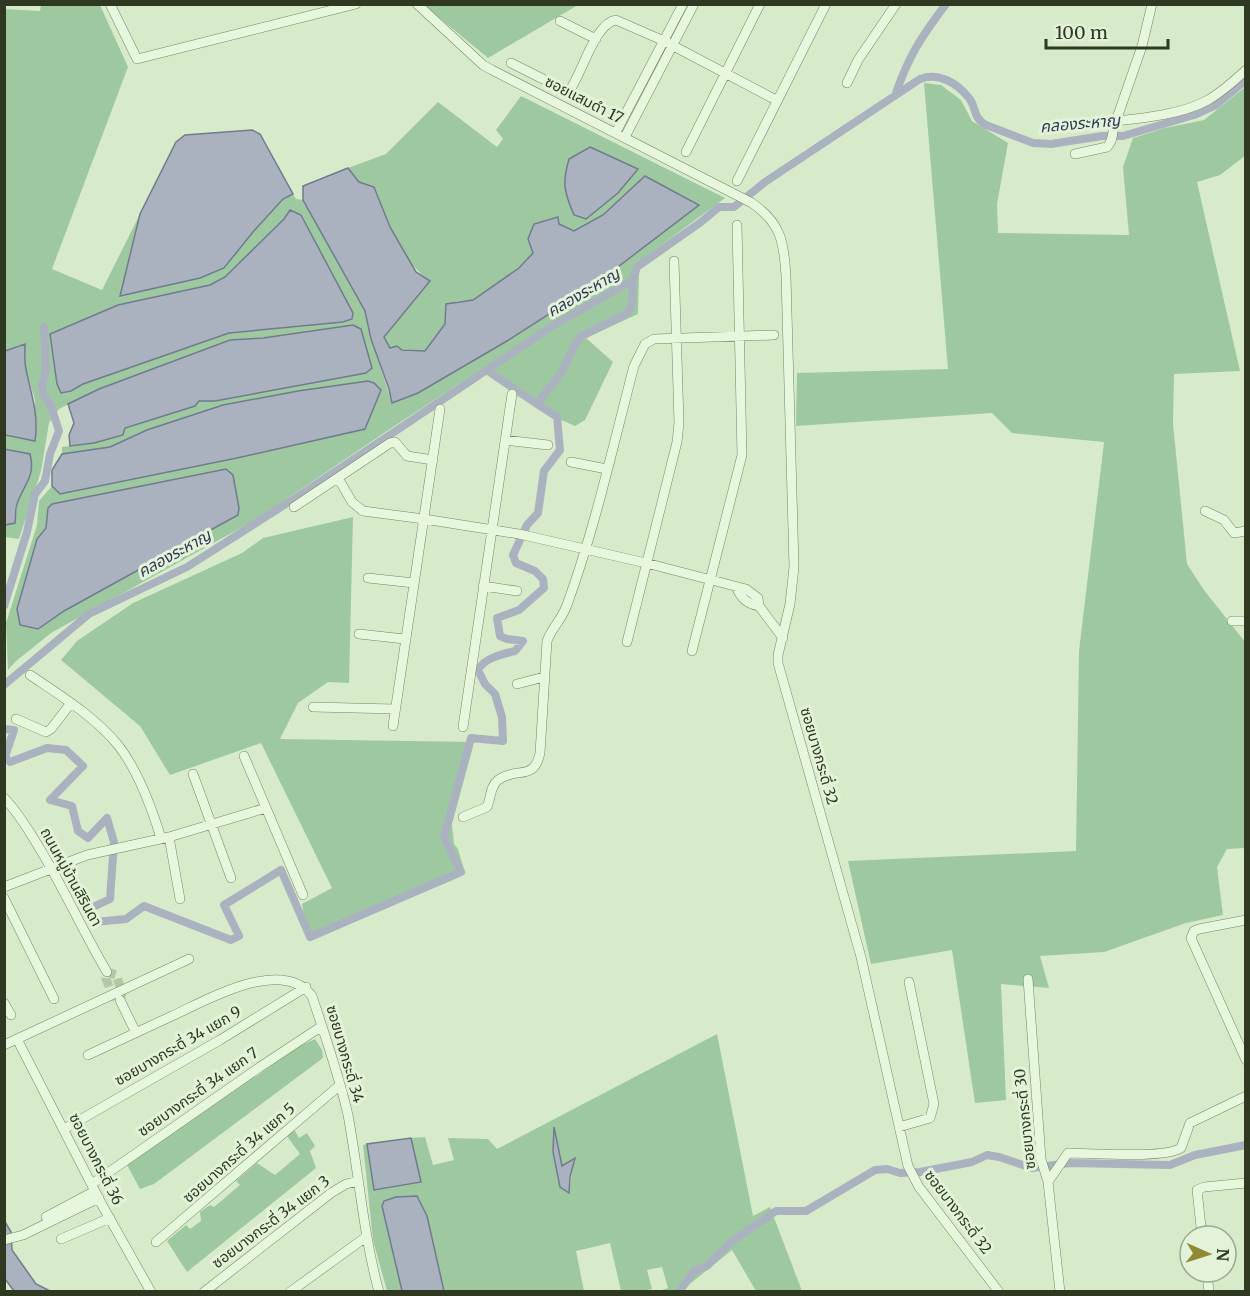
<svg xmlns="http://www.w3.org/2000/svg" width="1250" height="1296" viewBox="0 0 1250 1296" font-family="Merriweather,'Noto Sans Thai',serif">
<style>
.green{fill:#9ec9a0;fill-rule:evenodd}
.water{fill:#aab2c0;stroke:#717b8e;stroke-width:1.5}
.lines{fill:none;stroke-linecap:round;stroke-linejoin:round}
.canal{stroke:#aab2c0;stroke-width:8}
.minor-tunnel{stroke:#b5c7a8;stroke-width:9;stroke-dasharray:9 4.5;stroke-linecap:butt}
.minor-casing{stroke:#758760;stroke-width:10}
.minor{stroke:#e7f7dd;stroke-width:9}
.labels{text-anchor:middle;stroke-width:6;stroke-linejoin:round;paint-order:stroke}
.street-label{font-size:15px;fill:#2f3922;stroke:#e3f3d9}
.water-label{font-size:16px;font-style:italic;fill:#323857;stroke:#e3f3d9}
</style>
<rect width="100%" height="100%" fill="#d7ebca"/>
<path class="green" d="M 507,4 L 513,6 L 516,4 L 578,5 L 488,58 L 424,5 Z
M 41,5 L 100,5 L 128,67 L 52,269 L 102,290 L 140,214 L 121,296 L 253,232 L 283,199 L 293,194 L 296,199 L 303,200 L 366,311 L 371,339 L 392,403 L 418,393 L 507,341 L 593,286 L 645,176 L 603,215 L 574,231 L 559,224 L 528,239 L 533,253 L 519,268 L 473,300 L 456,301 L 445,324 L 425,351 L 390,348 L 384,337 L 430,281 C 401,261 387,219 374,187 L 359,182 L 348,168 L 386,154 L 438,102 L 497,147 L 503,139 L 496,130 L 521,96 L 725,198 L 633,266 L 639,274 L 638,314 L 586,338 L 613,362 L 585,420 L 575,426 L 541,411 L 488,373 L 485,367 L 390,429 L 257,519 L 51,633 L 15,662 L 8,670 L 6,623 L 37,525 L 39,501 L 52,486 L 60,494 L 365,429 L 381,390 L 298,391 L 223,405 L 147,430 L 110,447 L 62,454 L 62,447 L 94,443 L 125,428 L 195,406 L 199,401 L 215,401 L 366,373 L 372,368 L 361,330 L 230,340 L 99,389 L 59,409 L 49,423 L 41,471 L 19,539 L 5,537 L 5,525 L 15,523 L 17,505 L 29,478 L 29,454 L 5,449 L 5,435 L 35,441 L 35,400 L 25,367 L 25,345 L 5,351 L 4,9 L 40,11 ZM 290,210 L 301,215 L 353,313 L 352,319 L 343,322 L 229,333 L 83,384 L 71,391 L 118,305 L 210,285 L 225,277 L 284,219 ZM 61,503 L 64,611 L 38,629 L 37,539 L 46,528 L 52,504 Z
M 924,83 L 941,85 L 961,100 L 972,121 L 1008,143 L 997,204 L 998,233 L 1129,235 L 1123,167 L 1133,138 L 1165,128 L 1204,120 L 1245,87 L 1245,156 L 1220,175 L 1197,182 L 1240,371 L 1174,374 L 1173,424 L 1187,564 L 1204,590 L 1245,642 L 1245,848 L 1227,849 L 1217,867 L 1223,915 L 1186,923 L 1104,952 L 1040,956 L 1049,988 L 1001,984 L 1006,1100 L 975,1103 L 952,950 L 871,964 L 848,861 L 1076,851 L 1079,651 L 1104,442 L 1012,433 L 992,413 L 796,426 L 797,373 L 948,369 Z
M 353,517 L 349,683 L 328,682 L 298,703 L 280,739 L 474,742 L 452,824 L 454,844 L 458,849 L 465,873 L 308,940 L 302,904 L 332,888 L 261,743 L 170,775 L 140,726 L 61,660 L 77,641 L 133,603 L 242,553 L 263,538 Z
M 717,1034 L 753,1216 L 770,1207 L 802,1291 L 756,1291 L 732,1250 L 681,1291 L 659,1291 L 668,1288 L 662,1267 L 647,1270 L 652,1289 L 643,1291 L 621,1291 L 610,1243 L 576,1251 L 584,1291 L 444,1291 L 427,1216 L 382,1206 L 402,1291 L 387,1291 L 373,1240 L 363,1145 L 367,1144 L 374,1190 L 421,1182 L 411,1138 L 425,1137 L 433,1165 L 454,1160 L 448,1138 L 488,1139 L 497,1149 ZM 555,1131 L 562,1166 L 574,1159 L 569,1192 L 560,1187 L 553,1153 Z
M 315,1039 L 322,1050 L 323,1058 L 154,1184 L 140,1189 L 127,1165 L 300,1046 Z
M 294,1129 L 299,1138 L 307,1133 L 315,1146 L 310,1151 L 316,1168 L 187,1272 L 167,1241 L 186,1225 L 190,1229 L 201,1221 L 200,1212 L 210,1205 L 214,1207 L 240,1185 L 236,1181 L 257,1163 L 275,1175 L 300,1154 L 287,1136 Z"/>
<path class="water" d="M 252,130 L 260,134 L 293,194 L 283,199 L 253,232 L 224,268 L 200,278 L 120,296 L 140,214 L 176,142 L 185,135 Z
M 590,147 L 638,169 L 618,193 L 586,219 L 574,215 C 564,192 562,183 569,159 Z
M 348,168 L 359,182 L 374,187 L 390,227 L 416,272 L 430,281 L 384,337 L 390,348 L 397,346 L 402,350 L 425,351 L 445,324 L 446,304 L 473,300 L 519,268 L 533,253 L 528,239 L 534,224 L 558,217 L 559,224 L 574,231 L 603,215 L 645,176 L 699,205 L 593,286 L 507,341 L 418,393 L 392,403 L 389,389 L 371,339 L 365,311 L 303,200 L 303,186 Z
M 290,210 L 301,215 L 353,313 L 352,319 L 343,322 L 229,333 L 83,384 L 71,391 L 61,393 L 57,384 L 50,334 L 118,305 L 210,285 L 225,277 L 284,219 Z
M 353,325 L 361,329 L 372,368 L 366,373 L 215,401 L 199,401 L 195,406 L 125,428 L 123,435 L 94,443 L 70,446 L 69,435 L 74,423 L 68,404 L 99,389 L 230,340 L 263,338 Z
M 25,344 C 25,352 24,361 26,369 C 31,395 39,413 35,441 L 5,435 L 5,351 Z
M 368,381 L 374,383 L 381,390 L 365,429 L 237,458 L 60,494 L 52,486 L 52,470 L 62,454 L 110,447 L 147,430 L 223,405 L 298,391 Z
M 4,449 L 30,454 C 36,476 24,484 17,504 C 15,509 16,517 15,523 L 5,525 Z
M 226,469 L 233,475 L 239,508 L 238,515 L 64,611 L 38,629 L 20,625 L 17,609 L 37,539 L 46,528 L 48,508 L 52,504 Z
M 554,1127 L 562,1166 L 575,1158 L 570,1177 L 569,1193 L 560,1187 L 553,1152 Z
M 411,1138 L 421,1182 L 374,1190 L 367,1144 Z
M 417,1196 L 427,1216 L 444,1291 L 402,1291 L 382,1206 L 384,1201 L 396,1197 Z
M 4,1220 L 11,1232 L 12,1250 L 36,1284 L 50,1291 L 14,1291 L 5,1279 Z"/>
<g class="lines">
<path class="canal" d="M 895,96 C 908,57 921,37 946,4
M 488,371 L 537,404
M 4,606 L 27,532 L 35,494 L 45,481 L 50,454 L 59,431 L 50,403 L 43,395 L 42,385 L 46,369 L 44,327
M 4,685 L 89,614 L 187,567 L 303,493 L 554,325 L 633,280 L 637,267 L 701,222 L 719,207 L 734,207 L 765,182 L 920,79 C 939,72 957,83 969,98 C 977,108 972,117 986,125 L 1033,143 L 1051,144 L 1102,136 L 1123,136 L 1194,115 L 1216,105 L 1246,80
M 4,729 L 14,730 L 5,757 L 10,762 L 47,748 L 66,750 L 83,766 L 50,800 L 72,806 L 78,831 L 88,838 L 107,818 L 114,842 L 110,899 L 91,908 L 95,922 L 126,919 L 144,906 L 231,940 L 239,936 L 224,905 L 281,870 L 310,937 L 461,872 L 444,837 L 471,738 L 503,741 L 502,717 L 495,694 L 485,684 L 478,670 C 484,658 503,654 515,651 L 523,641 L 507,639 L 500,636 L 497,618 L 519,610 L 544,588 L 543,579 L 535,571 L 516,563 L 513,555 L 527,525 L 538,513 L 544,471 L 560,450 L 557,417 L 537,404 L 562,372 L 575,344 L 582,336 L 628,313 L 632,304 L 633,280
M 679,1292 L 694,1271 L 707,1266 L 731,1242 L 776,1211 L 806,1211 L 875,1170 L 887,1169 L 900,1173 L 920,1172 L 972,1162 L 987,1155 L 999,1157 L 1032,1168 L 1070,1163 L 1170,1165 L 1195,1155 L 1246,1145"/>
<path class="minor-tunnel" d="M 107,972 L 116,975 L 122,992 L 120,1000 L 113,996 L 106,979 Z"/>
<g class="minor-casing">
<path id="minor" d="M 110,4 L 137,59 L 356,4
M 417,4 L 483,65 L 492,70 L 752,203 C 781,223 784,242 786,276 L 794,567 L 790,604 L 778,655 L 778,663 L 861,957 L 908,1166 L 919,1187 L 999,1292
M 560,21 L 596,39
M 511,63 L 563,89 L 570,90 C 582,73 595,23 616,20 L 664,41 L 776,100
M 847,83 L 858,60 L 896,4
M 1116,121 L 1142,46 L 1152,4
M 616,132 L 683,4
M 625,137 L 694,4
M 686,152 L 760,4
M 1075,154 L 1107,147 C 1115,139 1111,130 1116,121 C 1145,118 1183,114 1208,100 C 1222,92 1234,81 1246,70
M 737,181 L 826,4
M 505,440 L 548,445
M 571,462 L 607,469
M 338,478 L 352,502 L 363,511 L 424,519 L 519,534 L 646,563 L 746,589 L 758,598 L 759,606 L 783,638
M 294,507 L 390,443 L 395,442 L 407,456 L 433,460
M 1205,511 L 1224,520 L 1234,533 L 1246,531
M 368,578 L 414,583
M 483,586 L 517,591
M 736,587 C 741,598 747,604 759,606
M 1232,621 L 1246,621
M 359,634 L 405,639
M 627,642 L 677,442 L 679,423 L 674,261
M 692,651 L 742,455 L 737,225
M 30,675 C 61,696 94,716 118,745 C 137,769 152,809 161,838
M 517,684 L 544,677
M 313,707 L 395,709
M 16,719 L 46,732 L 51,729 L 71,703
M 393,726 L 440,409
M 463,727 L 512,394
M 244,756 L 303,895
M 193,774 L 231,878
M 4,798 C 18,812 27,828 37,844 C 63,886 82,930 107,972
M 463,817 L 487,807 C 491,798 490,786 498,780 C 517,766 534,782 540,753 L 547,641 C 552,628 562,619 567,605 C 595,528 613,446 634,366 L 645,344 L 654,339 L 774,335
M 169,837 L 180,899
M 4,887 L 87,855 L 169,837 L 266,808
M 4,898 L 54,999
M 1246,920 L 1199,929 L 1194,931 L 1191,938 L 1246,1060
M 1028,979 L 1041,1159 L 1048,1182 L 1060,1292
M 120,1000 L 136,1033
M 4,1003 L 11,1015
M 17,1039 L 101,1203 L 151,1292
M 4,1045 L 189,959
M 88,1055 C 116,1042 144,1029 172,1016 C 207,1000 282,956 312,996 C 325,1036 339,1075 348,1115 C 359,1174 363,1233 379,1292
M 899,1127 L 930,1118 L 934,1104 L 909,982
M 64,1129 L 220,1040 L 306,987
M 1048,1182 L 1068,1153 C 1092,1153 1163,1159 1181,1148 L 1190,1123 L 1246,1096
M 92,1184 L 260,1067 L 322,1026
M 46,1217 L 95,1191
M 1202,1236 L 1197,1190 L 1204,1187 L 1246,1183
M 61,1239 L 110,1218
M 4,1240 L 23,1235 L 99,1198
M 156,1242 L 340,1085
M 1207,1272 L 1209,1292
M 204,1292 L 331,1193 L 346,1184 L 358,1181
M 290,1292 L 366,1237"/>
</g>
<use href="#minor" class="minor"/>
</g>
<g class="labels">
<g class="street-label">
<text transform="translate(584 100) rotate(27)" y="5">ซอยแสมดำ 17</text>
<text transform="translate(819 756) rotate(74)" y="5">ซอยบางกระดี่ 32</text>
<text transform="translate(71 877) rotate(61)" y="5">ถนนหมู่บ้านสิรินดา</text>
<text transform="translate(178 1046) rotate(-30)" y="5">ซอยบางกระดี่ 34 แยก 9</text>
<text transform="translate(345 1054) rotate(74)" y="5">ซอยบางกระดี่ 34</text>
<text transform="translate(198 1092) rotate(-35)" y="5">ซอยบางกระดี่ 34 แยก 7</text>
<text transform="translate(1025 1119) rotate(-96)" y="5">ซอยบางกระดี่ 30</text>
<text transform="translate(239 1153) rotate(-41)" y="5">ซอยบางกระดี่ 34 แยก 5</text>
<text transform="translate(96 1159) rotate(63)" y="5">ซอยบางกระดี่ 36</text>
<text transform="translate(958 1212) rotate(53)" y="5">ซอยบางกระดี่ 32</text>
<text transform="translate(271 1222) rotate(-37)" y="5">ซอยบางกระดี่ 34 แยก 3</text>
</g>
<g class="water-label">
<text transform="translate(1080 123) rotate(-5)" y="6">คลองระหาญ</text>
<text transform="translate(583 292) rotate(-30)" y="6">คลองระหาญ</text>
<text transform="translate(174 553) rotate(-29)" y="6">คลองระหาญ</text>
</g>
</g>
<rect width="1250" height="1296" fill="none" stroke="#2f3922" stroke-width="12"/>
<g transform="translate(1208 1254) rotate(93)"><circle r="28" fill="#e3f3d9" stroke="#9ba990" stroke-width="1.5"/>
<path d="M0-4.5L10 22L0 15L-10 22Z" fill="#918934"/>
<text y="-9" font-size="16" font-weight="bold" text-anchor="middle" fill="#2f3922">N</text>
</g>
<path d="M1046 39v9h122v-9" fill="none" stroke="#2f3922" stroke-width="3"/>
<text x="1055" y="39" font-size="18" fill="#2f3922" stroke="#e3f3d9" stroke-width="4.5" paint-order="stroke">100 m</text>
</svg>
